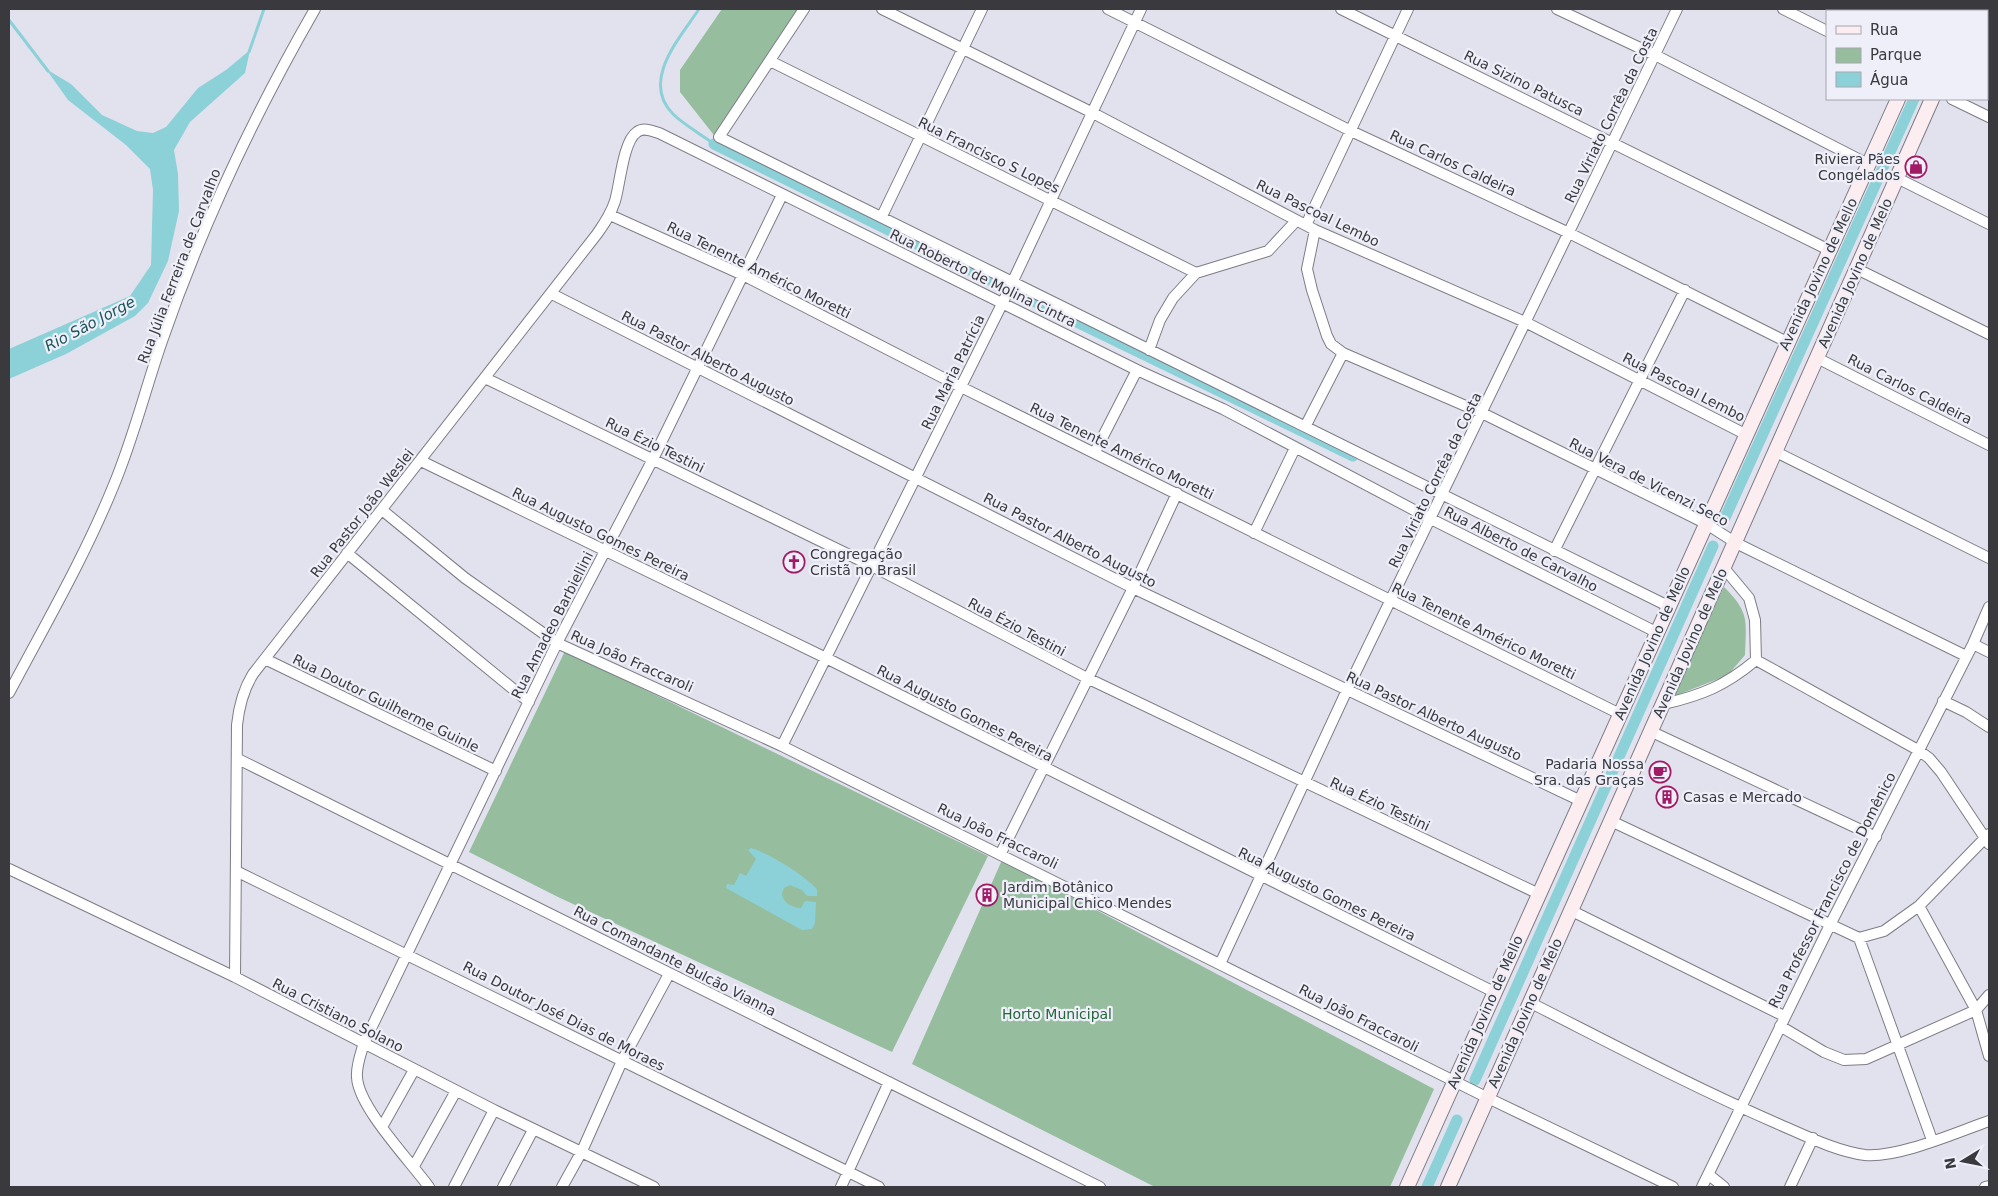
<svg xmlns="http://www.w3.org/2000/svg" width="1998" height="1196" viewBox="0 0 1998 1196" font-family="'DejaVu Sans',sans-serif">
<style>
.green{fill:#95bd9e}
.water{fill:#8dd1d8}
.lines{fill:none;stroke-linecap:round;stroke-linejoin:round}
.stream{stroke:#8dd1d8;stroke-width:3}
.canal{stroke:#8dd1d8;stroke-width:11}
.street-casing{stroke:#7d7d87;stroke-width:12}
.secondary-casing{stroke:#7d7d87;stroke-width:16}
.street{stroke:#fff;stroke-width:10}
.secondary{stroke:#fcedf0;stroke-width:14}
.labels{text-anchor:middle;stroke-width:4.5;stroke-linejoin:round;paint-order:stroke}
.street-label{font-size:14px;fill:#39393e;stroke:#efeffa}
.poi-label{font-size:14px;fill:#39393e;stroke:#efeffa;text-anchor:start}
.park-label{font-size:14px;fill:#226639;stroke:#efeffa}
.water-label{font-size:15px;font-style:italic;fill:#1b565b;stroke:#efeffa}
</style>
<rect width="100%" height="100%" fill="#e1e2ed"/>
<path class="green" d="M 722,9 L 804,9 L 717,139 L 680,92 L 680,70 Z
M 1928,9 L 1989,9 L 1989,31 L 1987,32 L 1987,11 L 1930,11 Z
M 1724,587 C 1750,613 1746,620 1745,655 L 1728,675 L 1672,697 Z
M 565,651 L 988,856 L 892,1052 L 558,897 L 469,852 Z
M 1002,860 L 1434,1089 L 1390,1187 L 1155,1187 L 912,1064 Z"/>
<path class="water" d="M 250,50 L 245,73 L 190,122 L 174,150 L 178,174 L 179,211 L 168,261 L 148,303 L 135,316 L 66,354 L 9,379 L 9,349 L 130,296 L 151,265 L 153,190 L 150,169 L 126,145 L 68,100 L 46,69 L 71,84 L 102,115 L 137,131 L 153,133 L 166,127 L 198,88 L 226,70 Z
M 751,848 C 769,853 804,875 817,889 L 817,896 L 807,896 L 802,890 L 790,885 L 784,888 L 782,894 C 783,903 793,908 801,908 L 805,901 L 816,902 L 815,923 L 812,929 L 802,930 L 726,888 L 727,884 L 734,885 L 740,873 L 746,876 L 756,859 L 748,850 Z"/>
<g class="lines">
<path class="stream" d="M 699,9 C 680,38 640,81 673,114 C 684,125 701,134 714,144
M 1954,11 L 1955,9
M 9,20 L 48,71
M 249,52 L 264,9"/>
<path class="canal" d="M 714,144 L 1000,285
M 1017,293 L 1353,456
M 1724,520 L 1914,99
M 1475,1080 L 1713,546
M 1427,1187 L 1457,1120"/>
<g class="street-casing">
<path id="street" d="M 804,9 L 719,137 L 1668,606
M 882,9 L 1093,113 L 1315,230 L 1525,322 L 1745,434
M 1108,9 L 1351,131 L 1569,233 L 1787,342
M 1341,9 L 1829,250
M 1557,9 L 1655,55 L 1868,164
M 1783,9 L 1827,31
M 770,61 L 1196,273
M 1952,99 L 1989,117
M 1897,178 L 1989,224
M 610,215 L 743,275 L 961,387 L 1620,714
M 882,216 L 982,9
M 1306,225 L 1408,9
M 1315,230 L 1307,269 L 1312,290 L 1327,336 L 1331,344 L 1343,353 L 1482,413 L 1705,523 L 1736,543 L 1966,656
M 1857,269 L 1989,334
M 552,294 L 1133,588 L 1581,801
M 1149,350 L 1160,320 L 1173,298 L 1196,273 L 1268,251 L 1296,221
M 1817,358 L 1989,445
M 485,378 L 872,566 L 1087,678 L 1539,894
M 1306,425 L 1343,353
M 1095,452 L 1137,370
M 1776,452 L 1989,558
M 421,461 L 826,658 L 1494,992
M 382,510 L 465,578 L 557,643 L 782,746 L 1488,1098 L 1673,1187
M 1254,533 L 1295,448
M 1554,551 L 1685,290
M 347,553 L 529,702
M 1973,644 L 1989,652
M 265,659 L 496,771
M 1756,660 L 1918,750 L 1929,758 L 1941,772 L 1989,844
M 9,693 C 45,625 84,558 113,487 C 133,440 145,390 162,341 C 202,225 254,115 315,9
M 1943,701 L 1966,712 L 1989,727
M 1664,704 C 1702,695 1725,686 1756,660 L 1755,620 L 1749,598 L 1724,568
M 1650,731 L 1876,837
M 782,746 L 1003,302 L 1141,9
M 238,759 L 1100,1187
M 1611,821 L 1859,938 L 1884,931 L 1919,906 L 1989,834
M 1001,853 L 1133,588 L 1177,493
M 9,869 L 235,977 L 494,1110 L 654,1187
M 236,871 L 879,1187
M 1919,906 L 1976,1010 L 1989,1056
M 1570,910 L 1784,1016
M 1859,938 L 1932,1140
M 1220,964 L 1347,690 L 1677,9
M 235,977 L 237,725 C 239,706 243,690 253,674 L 597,234 C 604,224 611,214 615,201 C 620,185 623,141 637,132 C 644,127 652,131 659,133 L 1137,370 L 1223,409 L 1431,519 L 1656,632
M 1531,1003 C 1612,1044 1693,1087 1776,1123 C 1804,1135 1835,1151 1865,1155 C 1899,1158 1957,1132 1989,1121
M 1780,1026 L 1824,1052 L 1844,1060 L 1866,1059 L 1976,1010 L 1989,995
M 382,1127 L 414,1070
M 414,1166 L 456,1091
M 1709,1175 L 1724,1187
M 429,1187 C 411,1162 358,1107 357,1077 C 356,1066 361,1053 364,1043 L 557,643 L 653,459 L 782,195
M 454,1187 L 494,1110
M 503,1187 L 533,1130
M 562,1187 L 582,1151 L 622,1061 L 669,974
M 841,1187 L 889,1082
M 1702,1187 L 1830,925 L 1973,644 L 1989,607
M 1790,1187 L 1813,1138
M 1985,1187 L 1989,1186"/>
</g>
<g class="secondary-casing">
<path id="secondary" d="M 1913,9 L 1914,11
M 1987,43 L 1989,42
M 1407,1187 L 1898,99
M 1448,1187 L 1932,99"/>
</g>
<use href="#street" class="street"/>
<use href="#secondary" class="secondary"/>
</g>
<defs>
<g id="shop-ring" transform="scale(1.125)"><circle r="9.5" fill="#efeffa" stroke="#a11a66" stroke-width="1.5"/><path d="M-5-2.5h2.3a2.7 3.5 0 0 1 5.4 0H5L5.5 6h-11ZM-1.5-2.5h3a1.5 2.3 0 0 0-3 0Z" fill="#a11a66"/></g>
<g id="church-ring" transform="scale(1.125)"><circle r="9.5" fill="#efeffa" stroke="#a11a66" stroke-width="1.5"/><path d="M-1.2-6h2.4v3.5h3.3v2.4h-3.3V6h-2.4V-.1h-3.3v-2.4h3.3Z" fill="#a11a66"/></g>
<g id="cafe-ring" transform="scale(1.125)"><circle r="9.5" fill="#efeffa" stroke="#a11a66" stroke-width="1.5"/><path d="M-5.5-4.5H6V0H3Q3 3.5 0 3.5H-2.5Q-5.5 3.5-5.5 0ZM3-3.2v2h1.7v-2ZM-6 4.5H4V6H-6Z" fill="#a11a66"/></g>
<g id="building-ring" transform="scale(1.125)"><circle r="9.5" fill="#efeffa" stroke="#a11a66" stroke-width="1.5"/><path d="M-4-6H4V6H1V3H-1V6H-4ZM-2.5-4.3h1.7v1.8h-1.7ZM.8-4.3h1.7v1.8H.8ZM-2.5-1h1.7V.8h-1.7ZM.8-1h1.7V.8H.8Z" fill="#a11a66"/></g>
</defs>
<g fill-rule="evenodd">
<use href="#shop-ring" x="1916" y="167"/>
<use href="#church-ring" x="794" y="562"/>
<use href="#cafe-ring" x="1660" y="772"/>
<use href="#building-ring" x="1667" y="797"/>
<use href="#building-ring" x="987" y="895"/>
</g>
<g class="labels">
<g class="street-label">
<text transform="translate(1524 83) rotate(26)" y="5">Rua Sizino Patusca</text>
<text transform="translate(1611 115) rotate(-64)" y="5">Rua Viriato Corrêa da Costa</text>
<text transform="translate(989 155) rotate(26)" y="5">Rua Francisco S Lopes</text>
<text transform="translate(1453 163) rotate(25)" y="5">Rua Carlos Caldeira</text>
<text transform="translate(1318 213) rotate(26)" y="5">Rua Pascoal Lembo</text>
<text transform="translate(179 266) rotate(-69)" y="5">Rua Júlia Ferreira de Carvalho</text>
<text transform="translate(759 270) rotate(26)" y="5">Rua Tenente Américo Moretti</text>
<text transform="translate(1855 273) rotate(-66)" y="5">Avenida Jovino de Melo</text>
<text transform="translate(1818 274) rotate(-65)" y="5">Avenida Jovino de Mello</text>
<text transform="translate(983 278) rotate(26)" y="5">Rua Roberto de Molina Cintra</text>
<text transform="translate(708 358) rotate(27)" y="5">Rua Pastor Alberto Augusto</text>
<text transform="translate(953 372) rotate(-64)" y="5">Rua Maria Patrícia</text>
<text transform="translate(1684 387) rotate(27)" y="5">Rua Pascoal Lembo</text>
<text transform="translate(1910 389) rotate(27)" y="5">Rua Carlos Caldeira</text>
<text transform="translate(655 445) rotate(26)" y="5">Rua Ézio Testini</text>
<text transform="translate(1122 451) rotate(26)" y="5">Rua Tenente Américo Moretti</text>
<text transform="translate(1435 480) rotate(-64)" y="5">Rua Viriato Corrêa da Costa</text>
<text transform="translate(1649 482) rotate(27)" y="5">Rua Vera de Vicenzi Seco</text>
<text transform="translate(362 513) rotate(-52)" y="5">Rua Pastor João Weslei</text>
<text transform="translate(601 534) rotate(26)" y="5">Rua Augusto Gomes Pereira</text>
<text transform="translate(1070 540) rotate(27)" y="5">Rua Pastor Alberto Augusto</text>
<text transform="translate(1521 549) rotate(27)" y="5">Rua Alberto de Carvalho</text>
<text transform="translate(552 625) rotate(-63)" y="5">Rua Amadeo Barbiellini</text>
<text transform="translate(1017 627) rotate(28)" y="5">Rua Ézio Testini</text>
<text transform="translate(1484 631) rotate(26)" y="5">Rua Tenente Américo Moretti</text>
<text transform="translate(1652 643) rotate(-66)" y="5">Avenida Jovino de Mello</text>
<text transform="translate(1690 643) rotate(-66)" y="5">Avenida Jovino de Melo</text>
<text transform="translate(632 661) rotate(24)" y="5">Rua João Fraccaroli</text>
<text transform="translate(386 703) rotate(26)" y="5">Rua Doutor Guilherme Guinle</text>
<text transform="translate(965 713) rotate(27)" y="5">Rua Augusto Gomes Pereira</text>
<text transform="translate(1434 716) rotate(25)" y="5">Rua Pastor Alberto Augusto</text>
<text transform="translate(1380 804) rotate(25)" y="5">Rua Ézio Testini</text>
<text transform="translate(998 836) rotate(26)" y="5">Rua João Fraccaroli</text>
<text transform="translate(1832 890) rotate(-63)" y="5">Rua Professor Francisco de Domênico</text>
<text transform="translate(1327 894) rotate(26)" y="5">Rua Augusto Gomes Pereira</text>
<text transform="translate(675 961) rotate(27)" y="5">Rua Comandante Bulcão Vianna</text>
<text transform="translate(1485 1012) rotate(-66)" y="5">Avenida Jovino de Mello</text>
<text transform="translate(1525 1013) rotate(-66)" y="5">Avenida Jovino de Melo</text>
<text transform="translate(338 1015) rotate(27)" y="5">Rua Cristiano Solano</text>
<text transform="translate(564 1016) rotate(27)" y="5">Rua Doutor José Dias de Moraes</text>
<text transform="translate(1359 1018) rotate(27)" y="5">Rua João Fraccaroli</text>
</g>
<g class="poi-label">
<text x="1900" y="164" text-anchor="end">Riviera Pães<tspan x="1900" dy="16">Congelados</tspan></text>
<text x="810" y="559">Congregação<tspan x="810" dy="16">Cristã no Brasil</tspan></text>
<text x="1644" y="769" text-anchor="end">Padaria Nossa<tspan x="1644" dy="16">Sra. das Graças</tspan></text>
<text x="1683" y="802">Casas e Mercado</text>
<text x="1003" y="892">Jardim Botânico<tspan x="1003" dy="16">Municipal Chico Mendes</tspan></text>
</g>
<g class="park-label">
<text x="1057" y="1019">Horto Municipal</text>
</g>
<g class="water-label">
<text transform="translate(90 324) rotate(-28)" y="5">Rio São Jorge</text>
</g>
</g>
<rect width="1998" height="1196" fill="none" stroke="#39393e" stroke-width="20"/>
<rect x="1826" y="10" width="162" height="90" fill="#efeffa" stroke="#a6a6af"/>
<rect x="1836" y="26" width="25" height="8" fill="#fcedf0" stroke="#a6a6af"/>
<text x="1870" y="35" font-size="15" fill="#39393e">Rua</text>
<rect x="1836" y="48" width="25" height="15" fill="#95bd9e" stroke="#a6a6af"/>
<text x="1870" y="60" font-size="15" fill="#39393e">Parque</text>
<rect x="1836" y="72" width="25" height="15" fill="#8dd1d8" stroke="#a6a6af"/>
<text x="1870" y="85" font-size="15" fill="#39393e">Água</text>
<g transform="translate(1963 1161) rotate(260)" stroke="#efeffa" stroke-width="4" paint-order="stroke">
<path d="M0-4L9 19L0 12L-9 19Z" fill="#39393e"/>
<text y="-8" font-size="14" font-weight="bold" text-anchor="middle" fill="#39393e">N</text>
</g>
</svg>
